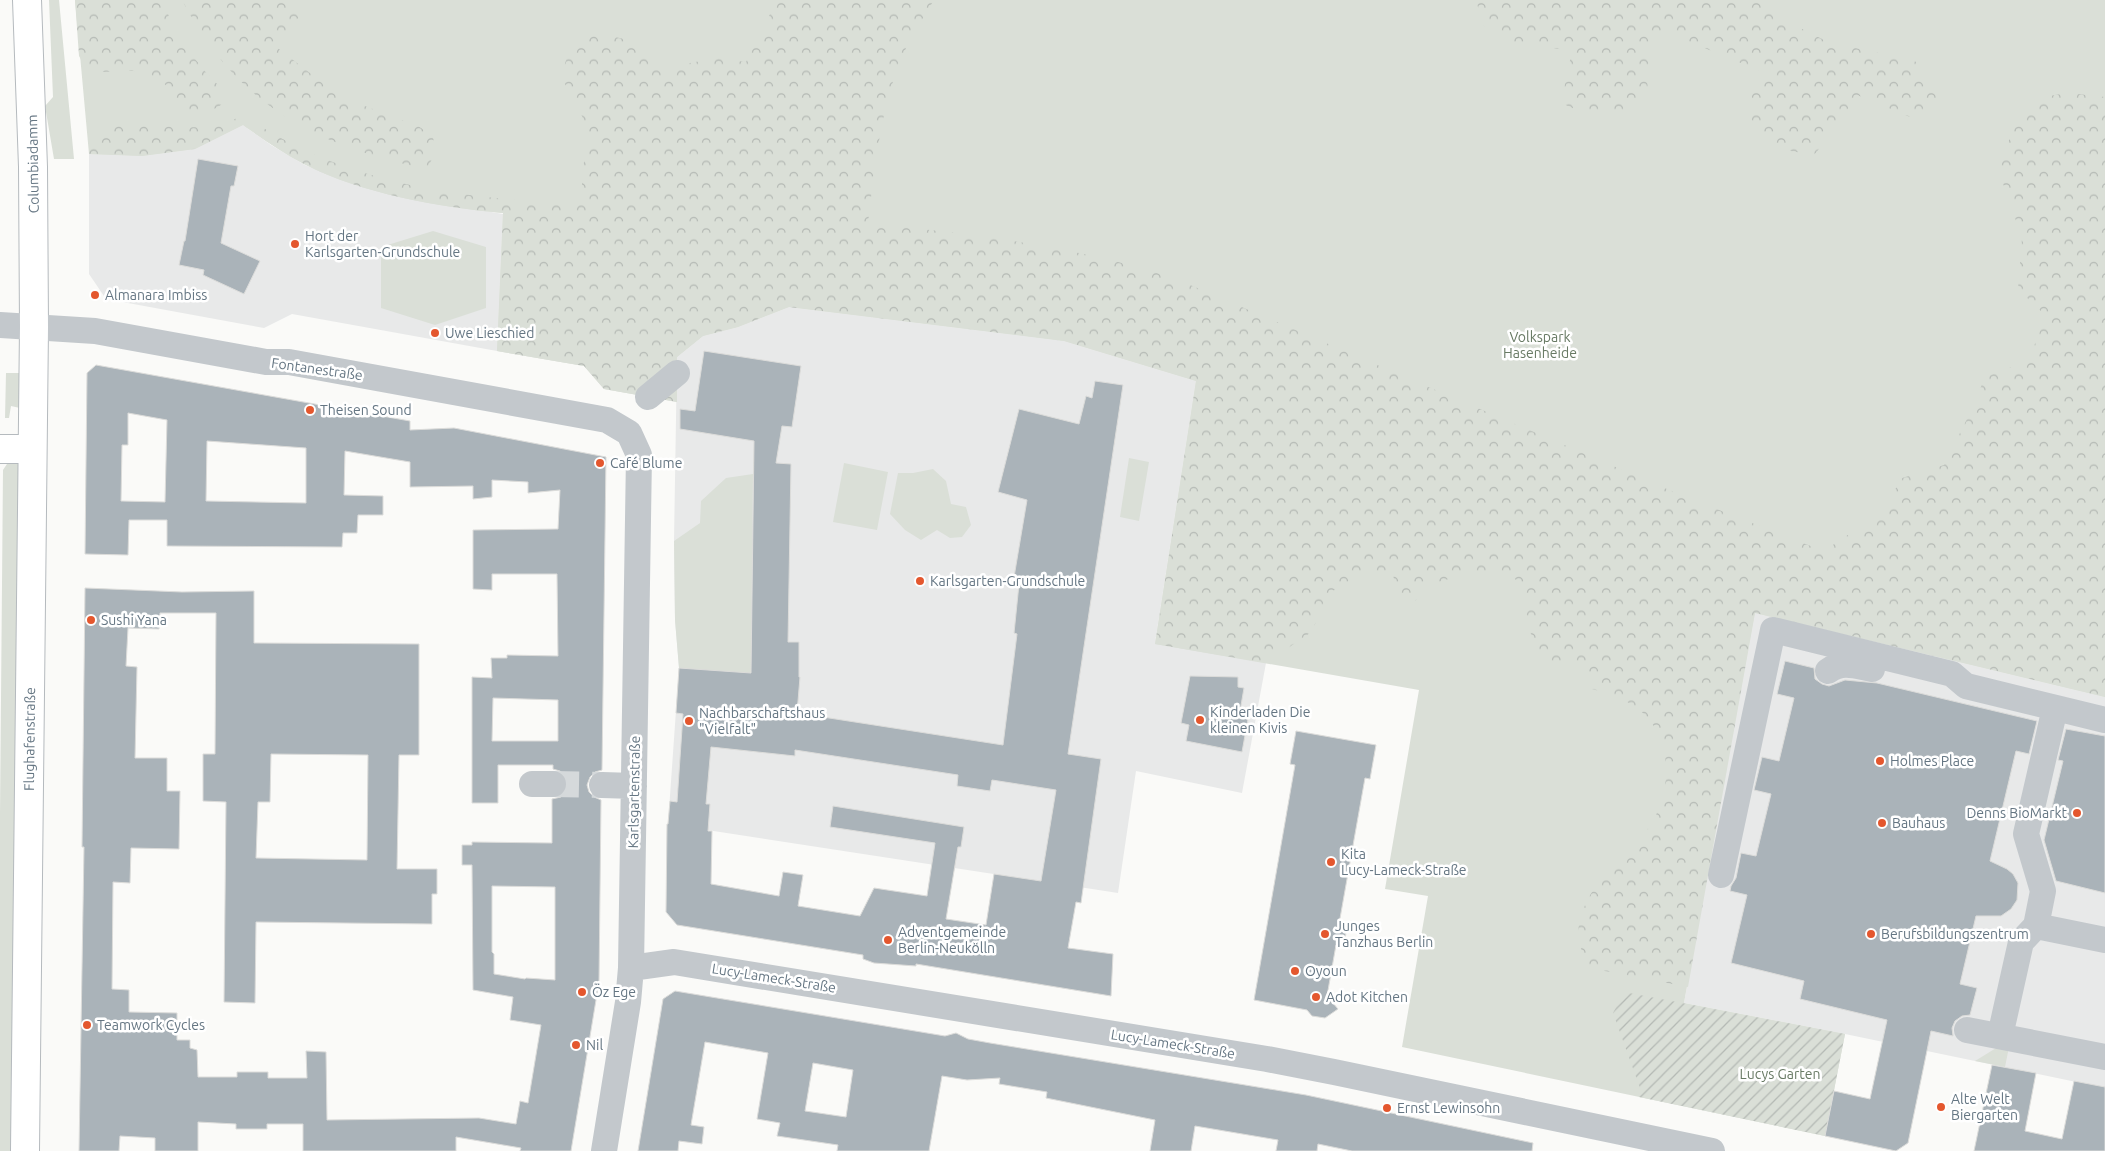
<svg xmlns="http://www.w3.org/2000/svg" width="2105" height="1151" viewBox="0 0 2105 1151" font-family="Ubuntu,sans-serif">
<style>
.built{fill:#e8e9e9}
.green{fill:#dadfd7}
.forest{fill:url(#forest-crowns)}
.garden{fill:url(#garden-furrows)}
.building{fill:#aab3b9;stroke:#dcdcda;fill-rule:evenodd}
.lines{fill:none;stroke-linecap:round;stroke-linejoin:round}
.minor-tunnel{stroke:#d5d9db;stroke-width:26;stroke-dasharray:26 13;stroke-linecap:butt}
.major-casing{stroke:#b5babe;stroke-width:30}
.minor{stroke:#c3c8cc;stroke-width:26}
.major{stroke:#fff;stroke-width:28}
.poi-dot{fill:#e4572e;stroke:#fff;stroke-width:2}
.labels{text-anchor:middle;stroke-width:5;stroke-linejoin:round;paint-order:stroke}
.street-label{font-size:14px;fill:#657683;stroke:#fff}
.poi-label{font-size:14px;fill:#657683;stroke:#fff;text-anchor:start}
.park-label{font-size:14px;fill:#687a64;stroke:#fff}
</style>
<defs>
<pattern id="forest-crowns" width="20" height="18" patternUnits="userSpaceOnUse" patternTransform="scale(1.25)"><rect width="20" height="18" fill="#dadfd7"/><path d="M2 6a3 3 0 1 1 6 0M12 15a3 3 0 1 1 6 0" fill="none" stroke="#b4b9b4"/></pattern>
<pattern id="garden-furrows" width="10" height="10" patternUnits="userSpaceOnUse" patternTransform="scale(1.25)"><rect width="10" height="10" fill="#dadfd7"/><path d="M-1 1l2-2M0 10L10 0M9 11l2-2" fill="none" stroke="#b4b9b4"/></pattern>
</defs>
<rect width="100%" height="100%" fill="#fafaf8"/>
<path class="built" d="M 243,125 L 271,145 L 305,165 L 355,185 L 415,199 L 503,214 L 497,351 L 292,314 L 264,328 L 106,299 L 89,274 L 89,154 L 142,156 L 195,149 Z
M 789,307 L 1064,341 L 1196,381 L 1155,643 L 1266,663 L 1242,793 L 1136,771 L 1118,893 L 668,824 L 679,668 L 675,620 L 674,541 L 677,357 L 703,336 L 738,327 Z
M 1755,613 L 2105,697 L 2105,1088 L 1845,1034 L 1684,1003 Z"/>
<path class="green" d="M 49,0 L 59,0 L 74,159 L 54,159 L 45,106 L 53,97 Z
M 75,0 L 2105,0 L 2105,697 L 1755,613 L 1684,1003 L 1845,1034 L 1825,1136 L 1402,1047 L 1428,896 L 1385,889 L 1419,690 L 1155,644 L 1196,381 L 1064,341 L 789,307 L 738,327 L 703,336 L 677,357 L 677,402 L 604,389 L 584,366 L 497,351 L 503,213 C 438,207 363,194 304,164 C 283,153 263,139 243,125 L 195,149 L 142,156 L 89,154 Z
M 433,231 L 486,247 L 486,308 L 435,325 L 381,308 L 381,247 Z
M 6,373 L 21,373 L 20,408 L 11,406 L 9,418 L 5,418 Z
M 1129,458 L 1149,462 L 1139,521 L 1120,517 Z
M 15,462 L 19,465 L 14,1151 L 0,1151 L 0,814 L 3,470 L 7,464 Z
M 844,463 L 888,472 L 877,530 L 833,522 Z
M 933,469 L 946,481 L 951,504 L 966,507 L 971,525 L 962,537 L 950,538 L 937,530 L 921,540 L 905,530 L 890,514 L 898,473 L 913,473 Z
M 753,474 L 751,673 L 679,668 L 675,620 L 674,541 L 700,523 L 701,501 L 726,478 Z
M 2001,1045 L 2009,1047 L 2005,1067 L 1975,1061 Z"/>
<path class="forest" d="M 75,0 L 163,0 C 170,24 184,46 200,65 C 206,74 215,80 221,89 C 225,94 224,98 222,104 C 213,112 194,117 183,108 C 179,105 177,100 174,96 C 169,86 159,78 148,74 C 128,66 107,76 87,70 L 79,56 Z
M 182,0 L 292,0 L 303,12 L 275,46 L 341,97 L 418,126 L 433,136 L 435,153 L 427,169 C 316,146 235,104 182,0 Z
M 777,0 L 934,0 C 920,23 903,49 895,75 C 879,123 874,173 868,223 C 974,235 1079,245 1181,281 L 1681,495 L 1826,552 L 1838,540 L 1876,521 L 1902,478 L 1944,465 L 1968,417 L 1985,377 L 2028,361 L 2046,316 L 2018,289 L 2022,238 L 1999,172 L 2011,134 L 2029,99 L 2068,93 L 2105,97 L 2105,697 L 1755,613 L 1688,987 L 1589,968 C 1579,946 1574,934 1583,910 C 1591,889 1607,870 1622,854 C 1630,846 1640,839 1647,830 C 1673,795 1675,737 1638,709 C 1623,697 1602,692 1585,687 L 1591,675 L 1579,664 L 1549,669 L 1529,630 L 1521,585 L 1513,577 C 1487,575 1456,573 1432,585 C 1426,588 1420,596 1415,601 L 1397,593 L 1392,570 L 1360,574 L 1333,591 L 1310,633 L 1266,663 L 1155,644 L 1196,381 L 1064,341 L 789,307 L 738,327 L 703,336 L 677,357 L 677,402 L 604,389 L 584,366 L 497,351 L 503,213 C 438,207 363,194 304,164 C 283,153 263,139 243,125 L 195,149 L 142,156 L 89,154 C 89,134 107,125 124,123 C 164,124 205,136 243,115 C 348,186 458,198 582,204 L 582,168 L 592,139 L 577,105 L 561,77 L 570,47 L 597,33 L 624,39 L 659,69 L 716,58 L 746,62 Z
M 1476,0 L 1761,0 L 1761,8 L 1828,42 L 1915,61 L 1939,97 L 1922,122 L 1857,95 L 1831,134 L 1814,155 L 1774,148 L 1750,118 L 1752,94 L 1770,75 L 1661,30 L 1649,56 L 1647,94 L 1620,113 L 1577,110 L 1561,103 L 1572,51 L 1502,40 L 1483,25 Z"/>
<path class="garden" d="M 1624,992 L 1845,1034 L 1825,1136 L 1639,1097 L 1640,1088 L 1613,1013 Z"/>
<path class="building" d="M 198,159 L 238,166 L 234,186 L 231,186 L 221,243 L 260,261 L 244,294 L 203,275 L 204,270 L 179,265 L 184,241 L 185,241 Z
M 704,351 L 801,366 L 792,427 L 782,426 L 776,463 L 791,464 L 788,642 L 799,642 L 799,677 L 800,677 L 797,713 L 1003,745 L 1017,634 L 1014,633 L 1019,584 L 1013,583 L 1027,500 L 998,492 L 1019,409 L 1079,424 L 1086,396 L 1092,398 L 1095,381 L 1123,385 L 1068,754 L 1101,759 L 1081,903 L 1076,902 L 1068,948 L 1113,954 L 1111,996 L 916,964 L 916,966 L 874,963 L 863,959 L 863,955 L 677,925 L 666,912 L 667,824 L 668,824 L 670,801 L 677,802 L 683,714 L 676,713 L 679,668 L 751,673 L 754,441 L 680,429 L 680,409 L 695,411 ZM 711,747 L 795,756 L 795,750 L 958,775 L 957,786 L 990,791 L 992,780 L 1056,790 L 1041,881 L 994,874 L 986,925 L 946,919 L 958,847 L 961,847 L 964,827 L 833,806 L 830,827 L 935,843 L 927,896 L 874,888 L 860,916 L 798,906 L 803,875 L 783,872 L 779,896 L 711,884 L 712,831 L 708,831 L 710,804 L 706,804 Z
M 96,365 L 410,421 L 410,430 L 454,428 L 606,457 L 602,770 L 595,772 L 590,777 L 587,785 L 589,792 L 594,797 L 601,800 L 599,982 L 571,1151 L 520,1151 L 521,1148 L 456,1137 L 456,1151 L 303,1151 L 303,1124 L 267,1124 L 267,1129 L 236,1129 L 236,1124 L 198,1122 L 198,1151 L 155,1151 L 155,1138 L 120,1136 L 119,1151 L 79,1151 L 84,847 L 82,847 L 85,588 L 182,592 L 254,591 L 254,643 L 419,644 L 419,755 L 399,755 L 397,869 L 437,869 L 437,894 L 432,894 L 432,924 L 256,922 L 255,1003 L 224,1002 L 226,802 L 203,801 L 203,754 L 215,754 L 216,613 L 160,613 L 159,629 L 128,628 L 126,666 L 137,667 L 135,758 L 167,758 L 167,791 L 180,791 L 179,849 L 131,848 L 130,883 L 113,882 L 112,989 L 129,990 L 129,1012 L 177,1013 L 177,1040 L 190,1040 L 190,1048 L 197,1050 L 198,1077 L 237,1077 L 237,1072 L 268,1072 L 268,1078 L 307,1078 L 306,1051 L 326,1052 L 327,1120 L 479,1118 L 516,1124 L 520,1101 L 528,1103 L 541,1025 L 510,1020 L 513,997 L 473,990 L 472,865 L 462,865 L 462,845 L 472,845 L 472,842 L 552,843 L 552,799 L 561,797 L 566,791 L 568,784 L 566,776 L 560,771 L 553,769 L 553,765 L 498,765 L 498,803 L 472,803 L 472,677 L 492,678 L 491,658 L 507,658 L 507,655 L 558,656 L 557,574 L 492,574 L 492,590 L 473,589 L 473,530 L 558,529 L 560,490 L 528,493 L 528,482 L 492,480 L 492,497 L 473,499 L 473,486 L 410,487 L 410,462 L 345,451 L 344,495 L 383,496 L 383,515 L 358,515 L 357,533 L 343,533 L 342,547 L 167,546 L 167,520 L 129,520 L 128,555 L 85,554 L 87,373 ZM 128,413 L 167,420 L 165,502 L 121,501 L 122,445 L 128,445 ZM 207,441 L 306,448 L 306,503 L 206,501 ZM 493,698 L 558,700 L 558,741 L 492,741 ZM 271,754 L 368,755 L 367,860 L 256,858 L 258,802 L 270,802 ZM 492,886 L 555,887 L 555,980 L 526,978 L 525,979 L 494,974 L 494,954 L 492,952 Z
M 1785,661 L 1814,668 L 1815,679 L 1822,684 L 1829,686 L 1845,680 L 1877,683 L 2037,721 L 2029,754 L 2016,751 L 1990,861 L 2007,869 L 2013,874 L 2018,883 L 2017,900 L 2011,909 L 2001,916 L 1976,916 L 1960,984 L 1977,988 L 1970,1015 L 1962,1016 L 1955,1021 L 1952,1028 L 1953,1036 L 1931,1031 L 1908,1143 L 1896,1151 L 1825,1136 L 1834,1091 L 1870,1099 L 1887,1020 L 1800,999 L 1804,981 L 1731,963 L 1747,895 L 1730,891 L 1731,886 L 1736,878 L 1741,853 L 1756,856 L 1771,794 L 1754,790 L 1762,757 L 1779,761 L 1794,698 L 1777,694 Z
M 1190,676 L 1238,677 L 1238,687 L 1244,688 L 1239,717 L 1248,719 L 1242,752 L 1186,741 L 1189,725 L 1181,723 Z
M 2066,729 L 2105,736 L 2105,893 L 2056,881 L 2044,840 L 2063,761 L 2058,760 Z
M 1296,731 L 1376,745 L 1370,779 L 1365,778 L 1339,924 L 1347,926 L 1344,946 L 1336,945 L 1327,996 L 1338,1009 L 1325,1018 L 1312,1016 L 1307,1010 L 1254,1000 L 1295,765 L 1290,764 Z
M 675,991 L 945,1036 L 956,1033 L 968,1039 L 990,1043 L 1306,1095 L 1533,1143 L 1532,1151 L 1352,1151 L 1318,1144 L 1317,1151 L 1276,1151 L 1278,1140 L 1195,1126 L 1191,1151 L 1150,1151 L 1155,1120 L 1046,1098 L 1047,1092 L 999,1084 L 1000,1078 L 967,1080 L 942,1076 L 929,1151 L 837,1151 L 838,1145 L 777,1136 L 780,1123 L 757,1119 L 768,1053 L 705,1042 L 691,1125 L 704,1127 L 702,1144 L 679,1141 L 678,1151 L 638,1151 L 663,999 ZM 813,1063 L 853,1070 L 846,1117 L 805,1111 Z
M 1992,1065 L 2036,1073 L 2025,1131 L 2062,1139 L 2074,1081 L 2105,1087 L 2105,1151 L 1974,1151 Z"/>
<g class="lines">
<path class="minor-tunnel" d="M 553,784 L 602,785"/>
<g class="major-casing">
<g id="major">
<path d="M 0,449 L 32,449"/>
<path id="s1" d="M 25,1151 L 34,327 L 33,167 L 27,0"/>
</g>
</g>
<path class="minor" d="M 0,325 L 95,331 L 266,362 L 289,362 L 607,420 L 629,433 L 639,455 L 631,968 L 628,1002 L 604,1151
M 648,397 L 677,373
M 1828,671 C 1842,660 1856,666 1872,669
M 532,784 L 553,784
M 602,785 L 634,786
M 1721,875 L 1773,630 L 1952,674 L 1966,686 L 2105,720
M 2036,926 L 2105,940
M 631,968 L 674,962 L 1267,1059 L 1334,1072 L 1712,1151
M 1967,1030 L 2105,1057
M 2000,1036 L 2021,942 L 2036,926 L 2043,891 L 2026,834 L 2055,708"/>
<use href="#major" class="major"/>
</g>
<g class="poi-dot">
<circle cx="295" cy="244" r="5"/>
<circle cx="95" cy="295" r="5"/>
<circle cx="435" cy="333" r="5"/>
<circle cx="310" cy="410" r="5"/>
<circle cx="600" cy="463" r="5"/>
<circle cx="920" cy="581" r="5"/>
<circle cx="91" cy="620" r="5"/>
<circle cx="1200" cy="720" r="5"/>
<circle cx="689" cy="721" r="5"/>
<circle cx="1880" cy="761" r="5"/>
<circle cx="2077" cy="813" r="5"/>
<circle cx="1882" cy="823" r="5"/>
<circle cx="1331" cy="862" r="5"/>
<circle cx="1325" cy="934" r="5"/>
<circle cx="1871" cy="934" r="5"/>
<circle cx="888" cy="940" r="5"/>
<circle cx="1295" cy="971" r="5"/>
<circle cx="582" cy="992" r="5"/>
<circle cx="1316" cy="997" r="5"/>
<circle cx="87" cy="1025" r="5"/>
<circle cx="576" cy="1045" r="5"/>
<circle cx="1941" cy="1107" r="5"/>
<circle cx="1387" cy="1108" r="5"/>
</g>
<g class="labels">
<g class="street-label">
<text transform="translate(33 164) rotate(-91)" y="5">Columbiadamm</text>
<text transform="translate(317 369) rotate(8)" y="5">Fontanestraße</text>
<text dy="5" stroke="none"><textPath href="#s1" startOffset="412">Flughafenstraße</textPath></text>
<text transform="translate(634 792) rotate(-89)" y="5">Karlsgartenstraße</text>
<text transform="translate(774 978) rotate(9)" y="5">Lucy-Lameck-Straße</text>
<text transform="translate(1173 1044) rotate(9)" y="5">Lucy-Lameck-Straße</text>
</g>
<g class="poi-label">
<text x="305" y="241">Hort der<tspan x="305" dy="16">Karlsgarten-Grundschule</tspan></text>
<text x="105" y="300">Almanara Imbiss</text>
<text x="445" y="338">Uwe Lieschied</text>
<text x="320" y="415">Theisen Sound</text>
<text x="610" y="468">Café Blume</text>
<text x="930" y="586">Karlsgarten-Grundschule</text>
<text x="101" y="625">Sushi Yana</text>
<text x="1210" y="717">Kinderladen Die<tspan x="1210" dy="16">kleinen Kivis</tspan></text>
<text x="699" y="718">Nachbarschaftshaus<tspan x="699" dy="16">"Vielfalt"</tspan></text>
<text x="1890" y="766">Holmes Place</text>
<text x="2067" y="818" text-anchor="end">Denns BioMarkt</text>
<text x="1892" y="828">Bauhaus</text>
<text x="1341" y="859">Kita<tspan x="1341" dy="16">Lucy-Lameck-Straße</tspan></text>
<text x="1335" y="931">Junges<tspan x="1335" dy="16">Tanzhaus Berlin</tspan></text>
<text x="898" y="937">Adventgemeinde<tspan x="898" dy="16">Berlin-Neukölln</tspan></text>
<text x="1881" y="939">Berufsbildungszentrum</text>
<text x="1305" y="976">Oyoun</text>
<text x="592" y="997">Öz Ege</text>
<text x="1326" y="1002">Adot Kitchen</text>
<text x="97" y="1030">Teamwork Cycles</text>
<text x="586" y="1050">Nil</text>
<text x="1951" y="1104">Alte Welt<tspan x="1951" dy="16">Biergarten</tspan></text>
<text x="1397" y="1113">Ernst Lewinsohn</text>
</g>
<g class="park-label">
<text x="1540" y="342">Volkspark<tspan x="1540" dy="16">Hasenheide</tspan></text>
<text x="1780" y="1079">Lucys Garten</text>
</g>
</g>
</svg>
